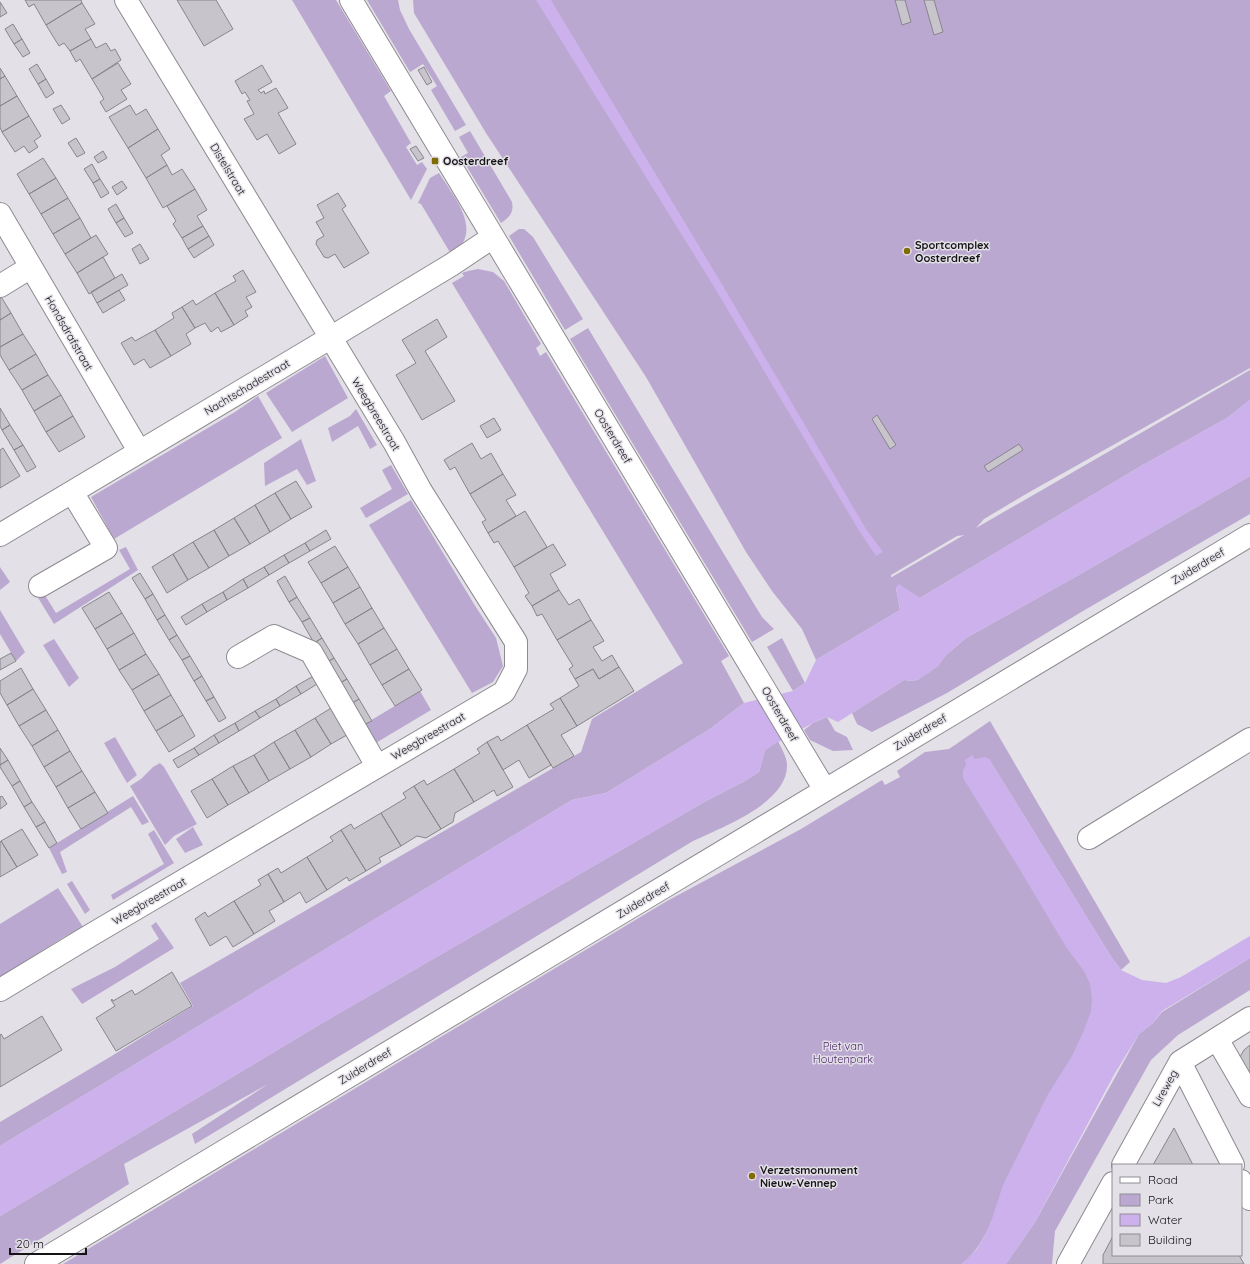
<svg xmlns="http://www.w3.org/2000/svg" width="1250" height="1264" viewBox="0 0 1250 1264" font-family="Quicksand,sans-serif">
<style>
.green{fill:#baa8d0;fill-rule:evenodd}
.water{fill:#ccb1ec}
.building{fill:#c7c4cb;stroke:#88858c}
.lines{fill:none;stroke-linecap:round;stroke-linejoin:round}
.minor-casing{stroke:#8d8a90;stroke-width:24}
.minor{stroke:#fff;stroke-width:22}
.poi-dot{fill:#806b04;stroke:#e3e0e7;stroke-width:1.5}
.labels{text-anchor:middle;stroke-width:3;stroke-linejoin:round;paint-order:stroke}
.poi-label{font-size:11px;font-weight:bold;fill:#141316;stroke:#e3e0e7;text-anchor:start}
.street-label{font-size:11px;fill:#141316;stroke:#e3e0e7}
.park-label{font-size:11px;fill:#4b276b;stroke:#e3e0e7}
</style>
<rect width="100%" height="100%" fill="#e3e0e7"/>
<path class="green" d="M 292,0 L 336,0 L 391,91 L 384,96 L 411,143 L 406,147 L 417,165 L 422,162 L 427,169 L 411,200 Z
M 367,0 L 398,0 L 400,10 L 409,29 L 466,125 L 455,131 L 431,90 L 437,86 L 423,64 L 410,72 Z
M 413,0 L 1250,0 L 1250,368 L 1026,494 L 984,519 L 976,528 L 1250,370 L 1250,400 L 1227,418 L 1141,466 L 920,598 L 896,588 L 900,610 L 816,660 L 802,629 L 772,591 L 746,552 L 646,377 L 486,133 L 414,13 ZM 964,535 L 892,577 L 891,577 L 891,575 L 957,536 Z
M 470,131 L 512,202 C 514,212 510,217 501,223 L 461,157 L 468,153 L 459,137 Z
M 439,173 C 450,191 477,222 462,244 C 460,248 455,251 451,254 L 421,204 L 418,203 L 430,178 Z
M 519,229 L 524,229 L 533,237 L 583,319 L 565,330 L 509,236 Z
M 478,269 L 493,272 L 504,281 L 541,344 L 536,348 L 540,356 L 546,352 L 729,656 L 721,661 L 744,703 L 710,729 L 606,793 L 572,800 L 0,1146 L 0,1122 L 110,1057 L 193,1006 L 180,983 L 581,752 L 592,719 L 683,663 L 452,283 L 464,276 L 462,273 L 468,271 Z
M 588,328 L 754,604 L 762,617 L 774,629 L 752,642 L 570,339 Z
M 325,356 L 348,398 L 292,432 L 266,393 Z
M 258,396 L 282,438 L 114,539 L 91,497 L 235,412 Z
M 356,409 L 377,445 L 370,449 L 358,426 L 332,442 L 328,428 L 350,416 Z
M 301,439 L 316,481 L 307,485 L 297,469 L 265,486 L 264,463 Z
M 391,465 L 408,494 L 366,518 L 360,508 L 392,489 L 382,470 Z
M 1250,476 L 1250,514 L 1083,611 L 947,693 L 872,732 L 857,724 L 852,713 L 904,680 L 914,681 L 919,679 L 938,666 L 945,656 L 966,638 L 1077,576 Z
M 411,500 L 474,604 L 496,638 L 503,666 L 493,682 L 472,693 L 369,525 Z
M 126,547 L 138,570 L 54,624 L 37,596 L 43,592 L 56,613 L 130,569 L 119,550 Z
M 0,567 L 10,582 L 0,590 Z
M 0,610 L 25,652 L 16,661 L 0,634 Z
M 782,638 L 805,683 L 793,691 L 767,647 Z
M 54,639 L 79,678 L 69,687 L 43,645 Z
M 420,691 L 431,710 L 374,744 L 363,725 Z
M 827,717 L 835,731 L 847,737 L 853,750 L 833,751 L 810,740 L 804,730 L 813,723 Z
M 990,721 L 1130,962 L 1121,970 L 1112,958 L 989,759 L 965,760 L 967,764 L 966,767 L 1115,1004 L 991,1222 C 984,1239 976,1252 962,1264 L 63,1264 L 667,901 L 801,829 L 882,780 L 885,785 L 900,777 L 897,771 L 925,752 L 949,749 Z
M 115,737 L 137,775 L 127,783 L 104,743 Z
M 778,741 C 781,748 787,757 787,765 C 788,803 722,827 693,841 L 195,1144 L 192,1134 L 268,1084 L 124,1164 L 129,1184 L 0,1264 L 0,1216 L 324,1022 L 706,801 L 745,781 L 759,772 L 765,750 Z
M 160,763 L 164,767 L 197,824 L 174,836 L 165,845 L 130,786 L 141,779 L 153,767 Z
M 133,796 L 149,822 L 142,825 L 131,807 L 60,852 L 67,872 L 62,874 L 49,848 Z
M 193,827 L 203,845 L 185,853 L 176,839 Z
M 154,830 L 174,863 L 113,900 L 111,895 L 164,864 L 148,834 Z
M 72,881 L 90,910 L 85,914 L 67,884 Z
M 58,888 L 83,927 L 64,937 L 0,977 L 0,924 Z
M 156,922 L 174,948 L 82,1004 L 71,989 L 115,967 L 159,939 L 151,926 Z
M 1250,958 L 1250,990 L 1178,1035 L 1151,1060 L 1055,1231 L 1052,1264 L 1006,1264 L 1035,1222 L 1139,1034 L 1153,1023 L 1162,1012 Z"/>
<path class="water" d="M 536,0 L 551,0 L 720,281 L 866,529 L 883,552 L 876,556 L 858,529 L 716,290 Z
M 1250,400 L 1250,476 L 1077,576 L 966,638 L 945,656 L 938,666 L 919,679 L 914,681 L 904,680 L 838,722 L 827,717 L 813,723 L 771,746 L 765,750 L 759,772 L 745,781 L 706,801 L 324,1022 L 0,1216 L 0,1146 L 572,800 L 606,793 L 710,729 L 744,703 L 793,691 L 805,683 L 816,660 L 900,610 L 896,587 L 899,584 L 920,598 L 1141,466 L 1227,418 Z
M 972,755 L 975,759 L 985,757 L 989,759 L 1112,958 L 1121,970 L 1142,980 L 1166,983 L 1181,977 L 1250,936 L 1250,958 L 1162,1011 L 1153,1023 L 1139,1034 L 1115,1073 L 1035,1222 L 1006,1264 L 962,1264 L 977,1249 L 984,1237 L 991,1222 L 1003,1185 L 1047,1096 L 1072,1056 L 1084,1030 L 1091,1011 L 1092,999 L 1090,984 L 1084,971 L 1066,947 L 1017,865 L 963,778 L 963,770 L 967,764 L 965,760 Z"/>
<path class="building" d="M 25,0 L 81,0 L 82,3 L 46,25 L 34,4 L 29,7 Z
M 177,0 L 216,0 L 233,29 L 204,46 Z
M 895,0 L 905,0 L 911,22 L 902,25 Z
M 924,0 L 934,0 L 943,32 L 934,35 Z
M 0,2 L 7,13 L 0,17 Z
M 82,3 L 95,24 L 85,29 L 91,39 L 70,51 L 64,43 L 59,46 L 46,25 Z
M 13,24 L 22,39 L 14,44 L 5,29 Z
M 22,39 L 30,53 L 23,57 L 14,44 Z
M 91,39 L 96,48 L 106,43 L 111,51 L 115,49 L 121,60 L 92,79 L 80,59 L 76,62 L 70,51 Z
M 118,63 L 131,84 L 121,90 L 127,99 L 106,112 L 100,102 L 104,99 L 92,79 Z
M 37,64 L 46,79 L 38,84 L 29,69 Z
M 262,65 L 272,82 L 258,90 L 261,93 L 264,91 L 265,94 L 276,88 L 288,108 L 278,113 L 296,144 L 279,154 L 267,134 L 257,140 L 244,119 L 254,114 L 247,101 L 250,100 L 245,92 L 242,94 L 235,81 Z
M 424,67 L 432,82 L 427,85 L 418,70 Z
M 0,68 L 5,76 L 0,79 Z
M 5,76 L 17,96 L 0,106 L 0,79 Z
M 46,79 L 54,93 L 46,98 L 38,84 Z
M 17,96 L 29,116 L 2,132 L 0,127 L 0,106 Z
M 61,105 L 70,119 L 62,124 L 53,109 Z
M 130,105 L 136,115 L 146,109 L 158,129 L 128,148 L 109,117 Z
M 29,116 L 41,136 L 34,141 L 38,147 L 29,153 L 24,146 L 15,152 L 2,132 Z
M 158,129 L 170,149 L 161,155 L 167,165 L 146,178 L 128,148 Z
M 76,138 L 85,153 L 77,157 L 68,143 Z
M 416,146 L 424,158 L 418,161 L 410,149 Z
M 103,151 L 107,158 L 98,163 L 94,157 Z
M 43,158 L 56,178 L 29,194 L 17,174 Z
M 92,164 L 100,179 L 93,183 L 84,169 Z
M 167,165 L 172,175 L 182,169 L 195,189 L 163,208 L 146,178 Z
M 56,178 L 68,198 L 41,214 L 29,194 Z
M 100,179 L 109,193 L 101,198 L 93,183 Z
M 122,181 L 127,188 L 117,195 L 112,187 Z
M 195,189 L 207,210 L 197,216 L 203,226 L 182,238 L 173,224 L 176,221 L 167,206 Z
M 338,193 L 346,206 L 342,209 L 369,253 L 344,268 L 335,254 L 328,258 L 324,257 L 316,244 L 317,240 L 324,236 L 316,222 L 324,218 L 317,205 Z
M 68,198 L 80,218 L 53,234 L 41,214 Z
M 116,204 L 124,218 L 116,223 L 108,209 Z
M 80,218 L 91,238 L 65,254 L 53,234 Z
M 124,218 L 133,233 L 125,237 L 116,223 Z
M 203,226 L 209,236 L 188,249 L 182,238 Z
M 96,235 L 108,254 L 77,273 L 65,254 Z
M 209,236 L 214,245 L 194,258 L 188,249 Z
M 140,244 L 149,259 L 140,264 L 132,249 Z
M 103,257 L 115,278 L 89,294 L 77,273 Z
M 243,270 L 256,292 L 246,297 L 252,307 L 245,311 L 248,316 L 234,325 L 215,293 L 236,281 L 233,276 Z
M 122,274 L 128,285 L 97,303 L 91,292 Z
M 119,290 L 125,300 L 103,313 L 97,303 Z
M 215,293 L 234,325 L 221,332 L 218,327 L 211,332 L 205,323 L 195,328 L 182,307 L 193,300 L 196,305 Z
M 0,295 L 11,313 L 0,320 Z
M 182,307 L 195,328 L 186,334 L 191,344 L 171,356 L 155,330 L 174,318 L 172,313 Z
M 11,313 L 23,334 L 0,347 L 0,320 Z
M 437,319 L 447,337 L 425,351 L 455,401 L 422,420 L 396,375 L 416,363 L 402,340 Z
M 155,330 L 171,356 L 150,368 L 144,359 L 134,365 L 121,343 L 132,337 L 135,341 Z
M 23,334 L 36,354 L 9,370 L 0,355 L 0,347 Z
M 36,354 L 48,375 L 22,390 L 9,370 Z
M 48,375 L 61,395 L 34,411 L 22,390 Z
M 61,395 L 73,416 L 46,432 L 34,411 Z
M 0,408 L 10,425 L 2,430 L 0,426 Z
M 877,415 L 896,445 L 890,449 L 872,419 Z
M 73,416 L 85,437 L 59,452 L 46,432 Z
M 494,418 L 501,430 L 487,438 L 480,426 Z
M 10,425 L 23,445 L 14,450 L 2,430 Z
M 472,443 L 481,459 L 491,453 L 503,474 L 470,494 L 455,467 L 450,470 L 444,460 Z
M 1019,444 L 1023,450 L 988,472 L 984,466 Z
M 23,445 L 36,467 L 27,472 L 14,450 Z
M 3,448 L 20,476 L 0,488 L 0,450 Z
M 503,474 L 516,495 L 506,500 L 516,516 L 488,533 L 482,522 L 486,520 L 470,494 Z
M 296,481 L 312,507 L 291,519 L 275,493 Z
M 275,493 L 291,519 L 270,532 L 255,505 Z
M 255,505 L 270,532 L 250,544 L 234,518 Z
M 525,511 L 547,547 L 514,567 L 498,541 L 494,543 L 488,533 Z
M 234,518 L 250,544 L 229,556 L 214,530 Z
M 214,530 L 229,556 L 209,568 L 193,542 Z
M 326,530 L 331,539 L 310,551 L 305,543 Z
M 193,542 L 209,568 L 188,580 L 173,554 Z
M 305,543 L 310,551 L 289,563 L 284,555 Z
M 553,544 L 566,565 L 550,574 L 559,590 L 532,606 L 525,596 L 529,593 L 514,567 Z
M 335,546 L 348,567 L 321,583 L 308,562 Z
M 173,554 L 188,580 L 167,593 L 152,567 Z
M 284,555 L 289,563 L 269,575 L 264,567 Z
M 264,567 L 269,575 L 248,588 L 243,579 Z
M 348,567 L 360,587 L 333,603 L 321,583 Z
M 140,573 L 153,594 L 145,599 L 132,578 Z
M 285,576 L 297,597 L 289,602 L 277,581 Z
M 243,579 L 248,588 L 227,600 L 223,592 Z
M 360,587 L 372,608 L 345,624 L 333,603 Z
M 559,590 L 569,605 L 579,599 L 591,620 L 557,640 L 542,614 L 537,616 L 532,606 Z
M 109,592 L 122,613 L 95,629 L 82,608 Z
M 223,592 L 227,600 L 207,612 L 202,604 Z
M 153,594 L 165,615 L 157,620 L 145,599 Z
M 297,597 L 310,618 L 302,622 L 289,602 Z
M 202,604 L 207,612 L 186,625 L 181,617 Z
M 372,608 L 384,628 L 358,644 L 345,624 Z
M 122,613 L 134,633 L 107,649 L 95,629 Z
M 165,615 L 177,635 L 169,640 L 157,620 Z
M 310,618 L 322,638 L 314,643 L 302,622 Z
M 591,620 L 604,641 L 593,647 L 602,661 L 612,655 L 619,667 L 599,679 L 593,669 L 575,679 L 569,669 L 573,666 L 557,640 Z
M 384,628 L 397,649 L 370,665 L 358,644 Z
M 134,633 L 146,654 L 119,670 L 107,649 Z
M 177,635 L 190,656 L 182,660 L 169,640 Z
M 322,638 L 334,658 L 326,663 L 314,643 Z
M 397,649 L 409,669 L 382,685 L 370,665 Z
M 11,653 L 16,661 L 0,670 L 0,659 Z
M 146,654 L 159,674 L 132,690 L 119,670 Z
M 190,656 L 202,676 L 194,681 L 182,660 Z
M 334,658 L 347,679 L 338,684 L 326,663 Z
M 619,667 L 634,691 L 577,726 L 560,698 L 579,686 L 575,679 L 593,669 L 599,679 Z
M 21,668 L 33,689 L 7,705 L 0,693 L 0,681 Z
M 409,669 L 422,690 L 395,706 L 382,685 Z
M 159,674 L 171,695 L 144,711 L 132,690 Z
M 317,674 L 322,681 L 301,694 L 296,686 Z
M 202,676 L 214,697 L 206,701 L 194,681 Z
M 347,679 L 359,699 L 351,704 L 338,684 Z
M 296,686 L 301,694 L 280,706 L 276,699 Z
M 33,689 L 46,710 L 19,726 L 7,705 Z
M 171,695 L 183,715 L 156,731 L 144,711 Z
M 214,697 L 226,718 L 219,722 L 206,701 Z
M 560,698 L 577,726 L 561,735 L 574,756 L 553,768 L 527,725 L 554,709 L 550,704 Z
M 276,699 L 280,706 L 260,718 L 255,711 Z
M 359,699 L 372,721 L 363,725 L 351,704 Z
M 336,705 L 352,732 L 331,744 L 315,718 Z
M 46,710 L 58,730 L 32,746 L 19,726 Z
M 255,711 L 260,718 L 239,731 L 235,723 Z
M 183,715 L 195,736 L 169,752 L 156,731 Z
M 315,718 L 331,744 L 311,757 L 295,730 Z
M 235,723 L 239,731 L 219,743 L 214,735 Z
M 527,725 L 551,765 L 529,778 L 519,760 L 503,770 L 487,742 L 498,736 L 501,741 Z
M 58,730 L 70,751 L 44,767 L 32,746 Z
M 295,730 L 311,757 L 290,769 L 274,742 Z
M 214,735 L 219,743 L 199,755 L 194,748 Z
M 274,742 L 290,769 L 269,781 L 254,755 Z
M 487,742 L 513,787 L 497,796 L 494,790 L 474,802 L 454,769 L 480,753 L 477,749 Z
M 0,748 L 8,760 L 0,765 Z
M 194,748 L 199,755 L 178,768 L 173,760 Z
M 70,751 L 82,771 L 56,787 L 44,767 Z
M 254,755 L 269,781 L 249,793 L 233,766 Z
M 8,760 L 20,781 L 12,786 L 0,767 L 0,765 Z
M 233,766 L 249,793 L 228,805 L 212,779 Z
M 454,769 L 474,802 L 455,813 L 453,822 L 441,829 L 414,786 L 424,780 L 427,785 Z
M 82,771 L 95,792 L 68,808 L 56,787 Z
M 212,779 L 228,805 L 207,818 L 191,791 Z
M 20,781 L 32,802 L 24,807 L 12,786 Z
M 414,786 L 441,829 L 426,838 L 417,836 L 401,846 L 381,813 L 406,798 L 403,793 Z
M 95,792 L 108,813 L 81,829 L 68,808 Z
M 2,796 L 7,804 L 0,809 L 0,797 Z
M 32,802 L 45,822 L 36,827 L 24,807 Z
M 381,813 L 401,846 L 379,858 L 381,862 L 366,871 L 341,830 L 351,824 L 354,829 Z
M 45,822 L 57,843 L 49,848 L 36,827 Z
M 22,829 L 38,855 L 17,867 L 1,841 Z
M 341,830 L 366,871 L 349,881 L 347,877 L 327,890 L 307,857 L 333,841 L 330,837 Z
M 1,841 L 17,867 L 0,877 L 0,842 Z
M 307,857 L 327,890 L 306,903 L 300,892 L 284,902 L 268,874 L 278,868 L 281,873 Z
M 268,874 L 284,902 L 269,911 L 275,921 L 254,934 L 234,901 L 261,885 L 258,880 Z
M 234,901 L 254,934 L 233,947 L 226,936 L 210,946 L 195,919 L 205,912 L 208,917 Z
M 172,972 L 192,1006 L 116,1051 L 96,1018 L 115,1006 L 111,1000 L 112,999 L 113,1001 L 132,990 L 135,995 Z
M 42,1016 L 62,1050 L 0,1087 L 0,1035 L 1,1034 L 4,1039 Z
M 1250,1045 L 1250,1079 L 1239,1062 L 1241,1055 L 1244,1050 Z
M 1174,1128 L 1193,1165 L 1153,1165 Z
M 1113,1236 L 1113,1255 L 1239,1255 L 1244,1264 L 1103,1264 L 1103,1255 Z"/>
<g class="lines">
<g class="minor-casing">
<path id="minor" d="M 351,0 L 825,790
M 0,214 L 139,451
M 0,286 L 31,267
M 0,535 L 330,338 L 451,265 L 493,237
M 40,586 L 106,548 L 72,492
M 238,657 L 274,636 L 311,652 L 377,766
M 1089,838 L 1250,739
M 0,990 L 91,935 L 504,692 L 516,669 L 516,642 L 421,491 L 394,442 L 126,0
M 1217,1039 L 1250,1096
M 1180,1062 L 1233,1165
M 1123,1165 L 1180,1062 L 1250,1018
M 1241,1181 L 1250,1199
M 36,1264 L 1250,535
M 1068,1264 L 1113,1183"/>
</g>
<use href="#minor" class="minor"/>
</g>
<g class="poi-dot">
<rect x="431" y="157" width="8" height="8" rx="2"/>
<circle cx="907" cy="251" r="4"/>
<circle cx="752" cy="1176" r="4"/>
</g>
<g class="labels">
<g class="poi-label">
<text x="443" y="165">Oosterdreef</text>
<text x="915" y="249">Sportcomplex<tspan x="915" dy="13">Oosterdreef</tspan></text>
<text x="760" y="1174">Verzetsmonument<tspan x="760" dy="13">Nieuw-Vennep</tspan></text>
</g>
<g class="street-label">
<text transform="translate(228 169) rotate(59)" y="4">Distelstraat</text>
<text transform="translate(69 333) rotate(60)" y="4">Hondsdrafstraat</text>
<text transform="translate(247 387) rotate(-31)" y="4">Nachtschadestraat</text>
<text transform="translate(376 414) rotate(59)" y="4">Weegbreestraat</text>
<text transform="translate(613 436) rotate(59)" y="4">Oosterdreef</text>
<text transform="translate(1198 566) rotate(-31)" y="4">Zuiderdreef</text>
<text transform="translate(780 714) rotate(60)" y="4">Oosterdreef</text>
<text transform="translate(920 732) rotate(-31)" y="4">Zuiderdreef</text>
<text transform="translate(428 736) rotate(-30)" y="4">Weegbreestraat</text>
<text transform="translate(643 900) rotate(-31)" y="4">Zuiderdreef</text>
<text transform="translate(149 901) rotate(-30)" y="4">Weegbreestraat</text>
<text transform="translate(365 1066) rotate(-31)" y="4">Zuiderdreef</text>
<text transform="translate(1165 1088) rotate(-61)" y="4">Lireweg</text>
</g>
<g class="park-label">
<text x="843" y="1050">Piet van<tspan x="843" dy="13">Houtenpark</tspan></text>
</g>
</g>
<rect x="1112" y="1164" width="130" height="92" fill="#e3e0e7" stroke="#908e93"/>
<rect x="1120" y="1177" width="20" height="6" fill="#ffffff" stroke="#908e93"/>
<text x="1148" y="1184" font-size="12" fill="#141316">Road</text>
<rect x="1120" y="1194" width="20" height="12" fill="#baa8d0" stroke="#908e93"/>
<text x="1148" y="1204" font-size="12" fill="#141316">Park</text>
<rect x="1120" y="1214" width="20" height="12" fill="#ccb1ec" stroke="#908e93"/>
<text x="1148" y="1224" font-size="12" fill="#141316">Water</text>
<rect x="1120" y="1234" width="20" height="12" fill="#c7c4cb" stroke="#908e93"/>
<text x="1148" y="1244" font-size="12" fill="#141316">Building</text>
<path d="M10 1248v6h76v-6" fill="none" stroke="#141316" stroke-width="2"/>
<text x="16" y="1248" font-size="12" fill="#141316" stroke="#e3e0e7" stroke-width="3" paint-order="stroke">20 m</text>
</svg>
